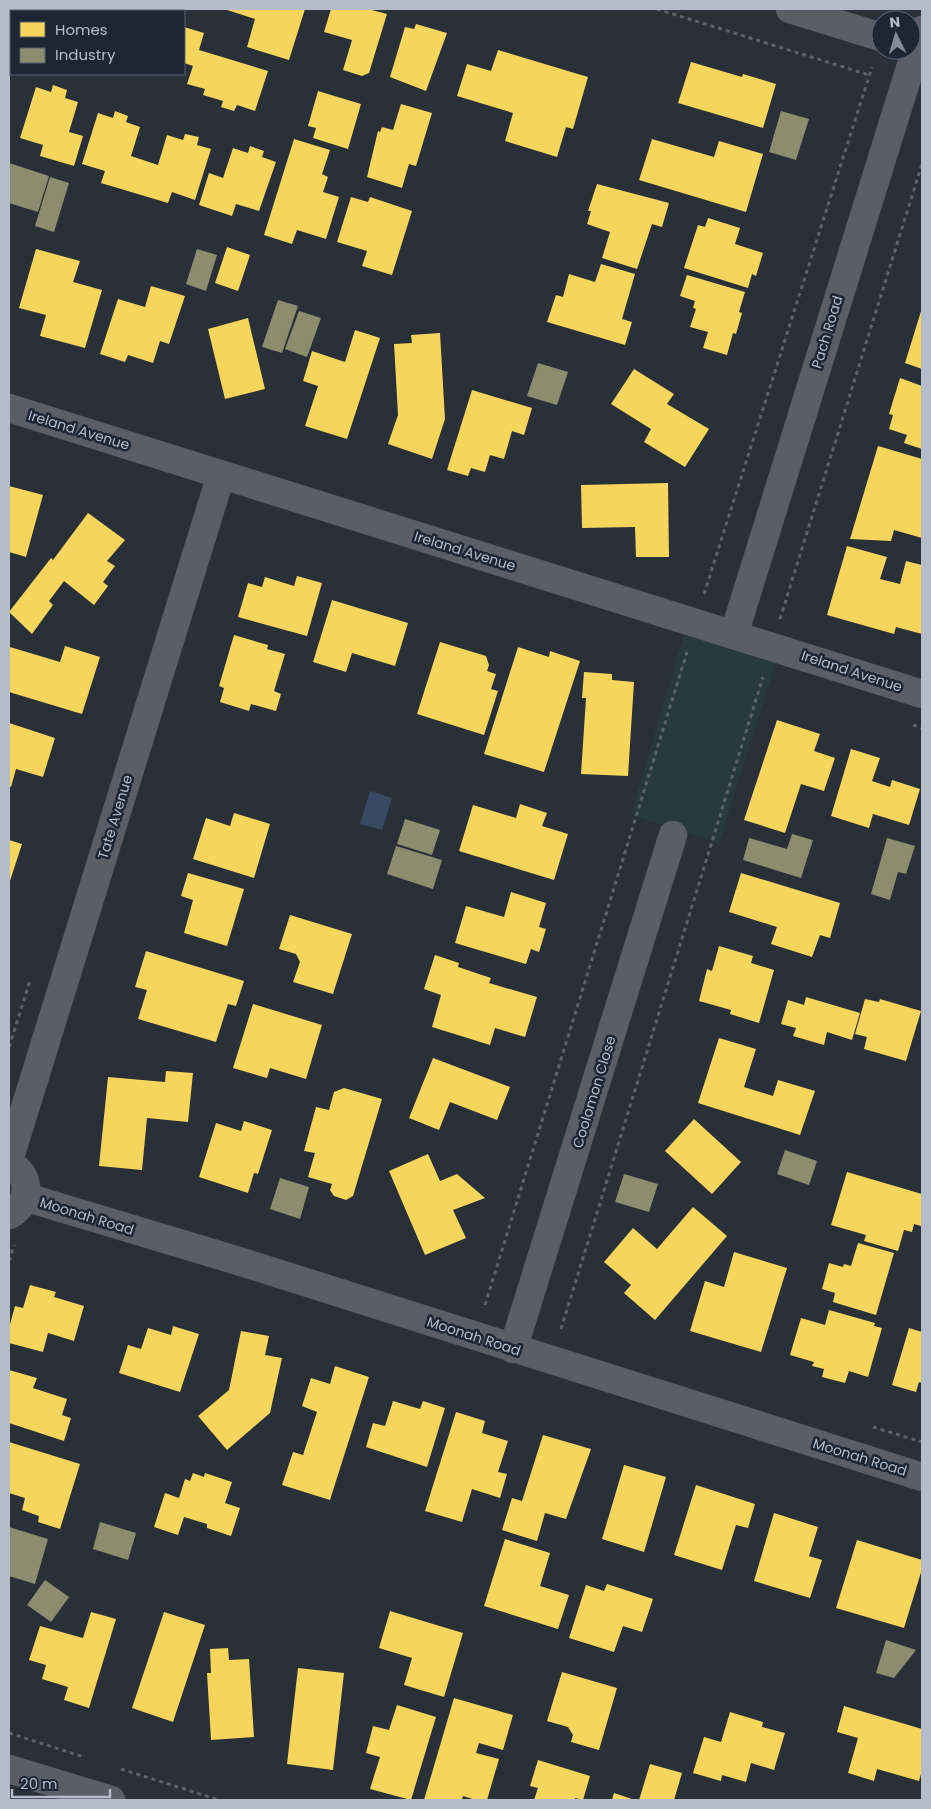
<svg xmlns="http://www.w3.org/2000/svg" width="931" height="1809" viewBox="0 0 931 1809" font-family="Poppins,sans-serif">
<style>
.green{fill:#273a3e}
.water{fill:#384963}
.homes{fill:#f6d55c}
.industry{fill:#8c8c6e}
.lines{fill:none;stroke-linecap:round;stroke-linejoin:round}
.minor-casing{stroke:#484c53;stroke-width:29}
.path{stroke:#5d636a;stroke-width:3;stroke-dasharray:4 4;stroke-linecap:butt}
.minor{stroke:#5a5e66;stroke-width:28}
.labels{text-anchor:middle;stroke-width:5;stroke-linejoin:round;paint-order:stroke}
.street-label{font-size:14px;fill:#b4bcc9;stroke:#1d2633}
</style>
<rect width="100%" height="100%" fill="#2a3038"/>
<path class="green" d="M 688,620 L 780,649 L 719,843 L 631,815 Z"/>
<path class="water" d="M 370,791 L 392,798 L 382,830 L 360,824 Z"/>
<path class="homes" d="M 9,9 L 25,9 L 25,11 L 11,11 L 11,30 L 9,30 Z
M 85,9 L 110,9 L 117,11 L 84,11 Z
M 224,9 L 305,9 L 289,60 L 247,47 L 255,19 Z
M 331,9 L 368,9 L 387,14 L 369,73 L 362,76 L 343,70 L 352,40 L 324,32 Z
M 416,24 L 447,33 L 426,91 L 390,77 L 405,27 L 414,29 Z
M 184,27 L 204,33 L 199,50 L 268,71 L 255,111 L 237,105 L 234,111 L 221,107 L 223,101 L 203,95 L 205,89 L 187,84 L 193,66 L 184,63 Z
M 498,50 L 588,77 L 573,129 L 566,127 L 557,157 L 505,141 L 513,113 L 457,96 L 467,64 L 491,71 Z
M 691,62 L 742,77 L 743,74 L 776,84 L 763,128 L 678,103 Z
M 53,85 L 67,90 L 65,98 L 78,102 L 69,132 L 83,136 L 74,166 L 40,156 L 43,145 L 20,138 L 36,87 L 51,92 Z
M 318,91 L 361,104 L 348,149 L 313,138 L 316,128 L 308,126 Z
M 401,104 L 432,113 L 416,166 L 409,164 L 402,188 L 367,177 L 378,131 L 380,132 L 382,127 L 393,130 Z
M 115,111 L 128,116 L 126,122 L 140,127 L 131,156 L 158,165 L 167,135 L 183,140 L 185,134 L 199,137 L 197,145 L 211,149 L 195,200 L 172,192 L 168,203 L 101,183 L 105,171 L 82,164 L 98,113 L 113,118 Z
M 294,139 L 330,150 L 322,174 L 328,177 L 323,192 L 339,197 L 326,239 L 297,230 L 292,244 L 264,235 Z
M 652,139 L 714,157 L 719,141 L 763,154 L 746,212 L 639,180 Z
M 250,146 L 264,151 L 262,157 L 276,162 L 259,211 L 236,204 L 232,216 L 199,205 L 209,173 L 223,178 L 233,148 L 248,153 Z
M 597,184 L 669,203 L 662,227 L 652,224 L 637,269 L 602,258 L 610,232 L 587,224 L 591,211 L 588,211 Z
M 351,197 L 368,202 L 370,197 L 412,211 L 392,275 L 362,266 L 367,251 L 337,242 Z
M 708,218 L 740,228 L 735,244 L 763,253 L 756,276 L 752,274 L 748,288 L 684,268 L 698,225 L 705,227 Z
M 227,247 L 250,255 L 238,291 L 215,283 Z
M 36,249 L 80,261 L 73,282 L 102,290 L 85,348 L 40,336 L 46,315 L 19,308 Z
M 601,264 L 635,274 L 622,319 L 632,322 L 625,345 L 547,322 L 556,295 L 563,297 L 569,274 L 595,282 Z
M 687,275 L 745,292 L 739,312 L 742,313 L 736,334 L 733,333 L 727,355 L 703,348 L 708,332 L 690,327 L 696,309 L 693,308 L 695,301 L 680,296 Z
M 151,286 L 185,296 L 169,344 L 160,341 L 153,363 L 128,355 L 125,362 L 100,354 L 118,299 L 145,307 Z
M 922,308 L 922,369 L 905,363 Z
M 248,318 L 265,389 L 225,399 L 208,329 Z
M 355,330 L 380,338 L 347,439 L 305,426 L 318,386 L 303,381 L 312,351 L 345,362 Z
M 440,333 L 445,419 L 432,459 L 388,444 L 398,415 L 394,344 L 412,343 L 411,335 Z
M 634,369 L 674,394 L 667,404 L 709,429 L 685,467 L 644,442 L 651,429 L 611,404 Z
M 900,378 L 922,386 L 922,449 L 904,443 L 907,435 L 889,429 L 893,415 L 889,414 Z
M 472,390 L 532,408 L 524,435 L 512,431 L 504,459 L 490,455 L 485,472 L 471,468 L 468,476 L 447,470 Z
M 878,446 L 922,459 L 922,538 L 894,530 L 891,541 L 850,539 Z
M 668,483 L 669,557 L 636,557 L 635,527 L 582,528 L 581,485 Z
M 9,486 L 43,495 L 26,557 L 9,552 Z
M 88,513 L 125,540 L 107,561 L 115,566 L 103,582 L 108,586 L 94,605 L 64,581 L 49,601 L 53,605 L 32,634 L 9,612 L 51,558 L 53,560 Z
M 847,546 L 887,557 L 880,579 L 900,584 L 906,561 L 922,565 L 922,634 L 896,627 L 894,634 L 827,615 Z
M 297,576 L 322,583 L 307,636 L 238,617 L 248,583 L 262,587 L 265,577 L 294,586 Z
M 332,600 L 408,623 L 395,666 L 352,653 L 346,672 L 313,662 Z
M 234,635 L 268,645 L 267,649 L 285,654 L 274,691 L 281,694 L 276,711 L 251,704 L 249,711 L 220,702 L 224,688 L 219,686 Z
M 440,642 L 486,656 L 489,665 L 487,671 L 496,674 L 491,689 L 498,691 L 484,735 L 417,714 Z
M 65,646 L 100,657 L 82,714 L 9,692 L 10,647 L 60,662 Z
M 518,647 L 549,657 L 550,651 L 580,661 L 544,772 L 484,754 Z
M 584,672 L 612,674 L 612,680 L 634,682 L 628,776 L 581,774 L 586,698 L 582,698 Z
M 777,720 L 820,734 L 814,751 L 835,758 L 824,791 L 801,784 L 785,833 L 744,820 Z
M 9,723 L 55,738 L 43,777 L 16,769 L 11,787 L 9,786 Z
M 851,749 L 880,758 L 872,781 L 890,787 L 892,780 L 920,789 L 909,825 L 873,814 L 869,828 L 831,816 Z
M 520,804 L 547,813 L 542,826 L 568,834 L 554,880 L 459,851 L 473,805 L 516,818 Z
M 234,813 L 270,824 L 254,878 L 193,859 L 206,818 L 230,826 Z
M 9,840 L 22,844 L 9,884 Z
M 188,873 L 244,889 L 227,946 L 184,933 L 193,900 L 181,896 Z
M 741,873 L 840,903 L 830,938 L 820,935 L 812,957 L 771,944 L 777,927 L 729,912 Z
M 511,892 L 546,903 L 539,927 L 546,929 L 539,952 L 531,949 L 526,964 L 455,943 L 466,906 L 504,917 Z
M 290,915 L 352,934 L 333,994 L 293,982 L 300,962 L 296,954 L 279,949 Z
M 719,946 L 753,956 L 751,963 L 774,970 L 759,1023 L 730,1014 L 731,1010 L 699,1001 L 707,969 L 712,971 Z
M 146,951 L 244,981 L 236,1006 L 228,1004 L 216,1042 L 138,1019 L 147,990 L 135,987 Z
M 435,955 L 459,963 L 458,967 L 491,978 L 489,983 L 537,997 L 525,1037 L 495,1028 L 490,1045 L 432,1027 L 441,995 L 424,989 Z
M 806,997 L 860,1013 L 852,1040 L 827,1032 L 824,1045 L 793,1036 L 796,1028 L 781,1024 L 788,1000 L 804,1005 Z
M 865,999 L 879,1002 L 880,999 L 921,1011 L 906,1061 L 864,1049 L 867,1037 L 855,1034 Z
M 253,1004 L 322,1025 L 306,1079 L 270,1068 L 267,1078 L 233,1068 Z
M 719,1038 L 756,1049 L 744,1087 L 773,1096 L 778,1080 L 815,1091 L 800,1135 L 698,1103 Z
M 433,1058 L 510,1087 L 497,1120 L 450,1102 L 439,1130 L 409,1118 Z
M 166,1071 L 193,1073 L 188,1122 L 147,1118 L 142,1170 L 99,1166 L 108,1077 L 165,1082 Z
M 344,1088 L 382,1099 L 353,1196 L 346,1200 L 334,1196 L 330,1190 L 332,1184 L 308,1177 L 315,1153 L 304,1151 L 316,1107 L 329,1110 L 334,1092 Z
M 694,1119 L 741,1162 L 712,1194 L 665,1151 Z
M 244,1121 L 272,1130 L 258,1174 L 254,1173 L 248,1193 L 199,1177 L 216,1123 L 241,1131 Z
M 428,1154 L 440,1181 L 457,1174 L 485,1198 L 453,1210 L 466,1238 L 425,1255 L 389,1171 Z
M 847,1172 L 922,1194 L 921,1226 L 914,1224 L 912,1232 L 904,1230 L 898,1251 L 864,1241 L 866,1235 L 831,1225 Z
M 693,1207 L 727,1236 L 655,1320 L 624,1293 L 631,1285 L 604,1262 L 633,1228 L 657,1249 Z
M 858,1243 L 894,1253 L 876,1315 L 833,1302 L 835,1293 L 822,1289 L 829,1263 L 843,1267 L 844,1264 L 851,1266 Z
M 734,1252 L 787,1268 L 761,1352 L 690,1331 L 705,1281 L 724,1287 Z
M 30,1285 L 56,1292 L 54,1297 L 84,1306 L 74,1341 L 48,1333 L 43,1352 L 9,1343 L 9,1328 L 15,1306 L 23,1308 Z
M 829,1310 L 875,1323 L 874,1326 L 882,1328 L 868,1377 L 849,1371 L 845,1383 L 822,1377 L 824,1369 L 812,1366 L 814,1362 L 790,1355 L 801,1318 L 825,1325 Z
M 173,1326 L 199,1334 L 180,1392 L 119,1373 L 128,1345 L 141,1349 L 148,1328 L 171,1335 Z
M 909,1328 L 922,1332 L 922,1383 L 919,1382 L 916,1392 L 892,1385 Z
M 241,1331 L 269,1336 L 265,1355 L 282,1358 L 270,1413 L 227,1450 L 198,1416 L 229,1390 Z
M 335,1366 L 369,1377 L 330,1500 L 282,1485 L 293,1452 L 303,1455 L 317,1412 L 302,1406 L 311,1378 L 330,1384 Z
M 9,1370 L 37,1378 L 33,1388 L 67,1399 L 62,1415 L 71,1418 L 64,1441 L 9,1423 Z
M 393,1401 L 420,1409 L 423,1401 L 445,1408 L 427,1467 L 366,1447 L 373,1423 L 385,1426 Z
M 456,1412 L 485,1421 L 482,1433 L 508,1441 L 498,1472 L 507,1474 L 500,1498 L 472,1489 L 462,1522 L 425,1511 Z
M 543,1435 L 591,1449 L 566,1519 L 545,1513 L 537,1541 L 502,1530 L 512,1498 L 522,1501 Z
M 9,1442 L 80,1464 L 60,1529 L 38,1522 L 39,1516 L 22,1510 L 25,1498 L 9,1493 Z
M 624,1465 L 666,1477 L 644,1552 L 602,1539 Z
M 193,1473 L 204,1477 L 205,1473 L 232,1482 L 225,1503 L 240,1508 L 231,1536 L 207,1528 L 207,1524 L 184,1517 L 178,1535 L 154,1527 L 165,1493 L 179,1498 L 185,1479 L 190,1481 Z
M 696,1485 L 755,1504 L 748,1528 L 736,1525 L 722,1570 L 674,1555 Z
M 774,1513 L 818,1527 L 809,1556 L 822,1560 L 810,1598 L 754,1581 Z
M 505,1539 L 550,1553 L 540,1586 L 569,1595 L 558,1629 L 484,1606 Z
M 857,1540 L 922,1560 L 922,1569 L 904,1628 L 836,1608 Z
M 607,1584 L 653,1599 L 642,1632 L 623,1626 L 614,1652 L 569,1638 L 586,1585 L 604,1591 Z
M 390,1611 L 463,1633 L 444,1697 L 404,1685 L 412,1658 L 379,1648 Z
M 91,1612 L 116,1619 L 89,1708 L 64,1700 L 68,1687 L 42,1679 L 46,1665 L 29,1660 L 40,1626 L 83,1638 Z
M 164,1612 L 205,1625 L 173,1722 L 132,1708 Z
M 228,1648 L 229,1660 L 249,1659 L 254,1737 L 211,1740 L 207,1673 L 211,1673 L 210,1649 Z
M 298,1668 L 344,1673 L 333,1770 L 287,1764 Z
M 562,1672 L 617,1688 L 599,1750 L 571,1742 L 573,1735 L 568,1727 L 547,1721 Z
M 454,1698 L 513,1715 L 503,1750 L 479,1743 L 476,1753 L 499,1759 L 487,1800 L 476,1800 L 463,1796 L 462,1800 L 424,1800 Z
M 397,1705 L 436,1717 L 411,1800 L 370,1789 L 380,1757 L 366,1753 L 373,1726 L 389,1730 Z
M 844,1706 L 922,1729 L 922,1770 L 919,1781 L 877,1769 L 874,1781 L 848,1773 L 858,1738 L 837,1732 Z
M 730,1712 L 763,1722 L 762,1727 L 785,1733 L 774,1770 L 751,1763 L 746,1782 L 722,1775 L 721,1781 L 693,1773 L 704,1737 L 721,1742 Z
M 538,1760 L 590,1776 L 583,1800 L 575,1798 L 575,1800 L 534,1800 L 538,1788 L 530,1786 Z
M 650,1764 L 682,1773 L 674,1800 L 639,1800 Z
M 614,1793 L 635,1800 L 612,1800 Z"/>
<path class="industry" d="M 781,111 L 809,119 L 796,160 L 769,152 Z
M 9,163 L 49,176 L 38,212 L 9,203 Z
M 50,177 L 69,183 L 54,232 L 35,226 Z
M 197,249 L 217,255 L 206,291 L 186,284 Z
M 278,300 L 298,306 L 282,353 L 262,347 Z
M 299,311 L 321,318 L 307,357 L 285,349 Z
M 538,363 L 568,372 L 557,405 L 527,396 Z
M 405,819 L 440,830 L 432,855 L 397,844 Z
M 792,834 L 813,840 L 801,878 L 743,860 L 749,838 L 787,849 Z
M 887,838 L 915,846 L 906,874 L 898,872 L 890,900 L 871,894 Z
M 396,846 L 442,860 L 433,889 L 387,874 Z
M 785,1150 L 817,1161 L 809,1185 L 777,1174 Z
M 624,1174 L 658,1184 L 649,1212 L 615,1202 Z
M 280,1178 L 309,1187 L 300,1219 L 270,1209 Z
M 100,1522 L 136,1533 L 128,1560 L 93,1549 Z
M 9,1527 L 48,1539 L 35,1584 L 9,1576 Z
M 45,1580 L 69,1597 L 51,1622 L 27,1605 Z
M 886,1640 L 916,1650 L 894,1678 L 876,1673 Z"/>
<g class="lines">
<g class="minor-casing">
<path id="minor" d="M 790,9 L 881,37
M 9,408 L 922,694
M 734,634 L 922,30
M 9,1160 L 221,475
M 9,1164 C 32,1174 31,1204 9,1215
M 25,1197 L 245,1263 L 922,1477
M 513,1349 L 673,835
M 9,1769 L 111,1800"/>
</g>
<path class="path" d="M 657,9 L 869,75
M 704,594 L 872,67
M 780,619 L 922,164
M 913,725 L 922,728
M 9,1047 L 30,981
M 9,1261 L 14,1245
M 485,1305 L 687,652
M 561,1329 L 763,677
M 873,1427 L 922,1442
M 9,1733 L 84,1757
M 121,1769 L 219,1800"/>
<use href="#minor" class="minor"/>
</g>
<g class="labels">
<g class="street-label">
<text transform="translate(827 332) rotate(-73)" y="5">Pach Road</text>
<text transform="translate(79 430) rotate(17)" y="5">Ireland Avenue</text>
<text transform="translate(465 551) rotate(17)" y="5">Ireland Avenue</text>
<text transform="translate(852 671) rotate(18)" y="5">Ireland Avenue</text>
<text transform="translate(115 817) rotate(-73)" y="5">Tate Avenue</text>
<text transform="translate(594 1092) rotate(-73)" y="5">Coolomon Close</text>
<text transform="translate(87 1216) rotate(17)" y="5">Moonah Road</text>
<text transform="translate(474 1336) rotate(18)" y="5">Moonah Road</text>
<text transform="translate(860 1457) rotate(17)" y="5">Moonah Road</text>
</g>
</g>
<rect width="931" height="1809" fill="none" stroke="#b4bcc9" stroke-width="20"/>
<rect x="10" y="10" width="175" height="65" fill="#1d2633" stroke="#59626f"/>
<rect x="20" y="22" width="25" height="15" fill="#f6d55c" stroke="#59626f"/>
<text x="55" y="35" font-size="15" fill="#b4bcc9">Homes</text>
<rect x="20" y="48" width="25" height="15" fill="#8c8c6e" stroke="#59626f"/>
<text x="55" y="60" font-size="15" fill="#b4bcc9">Industry</text>
<g transform="translate(896 35) rotate(355)"><circle r="24" fill="#1d2633" stroke="#59626f"/>
<path d="M0-4L9 19L0 12L-9 19Z" fill="#848b96"/>
<text y="-8" font-size="14" font-weight="bold" text-anchor="middle" fill="#b4bcc9">N</text>
</g>
<path d="M12 1789v8h98v-8" fill="none" stroke="#b4bcc9" stroke-width="2.5"/>
<text x="20" y="1789" font-size="15" fill="#b4bcc9" stroke="#1d2633" stroke-width="4" paint-order="stroke">20 m</text>
</svg>
